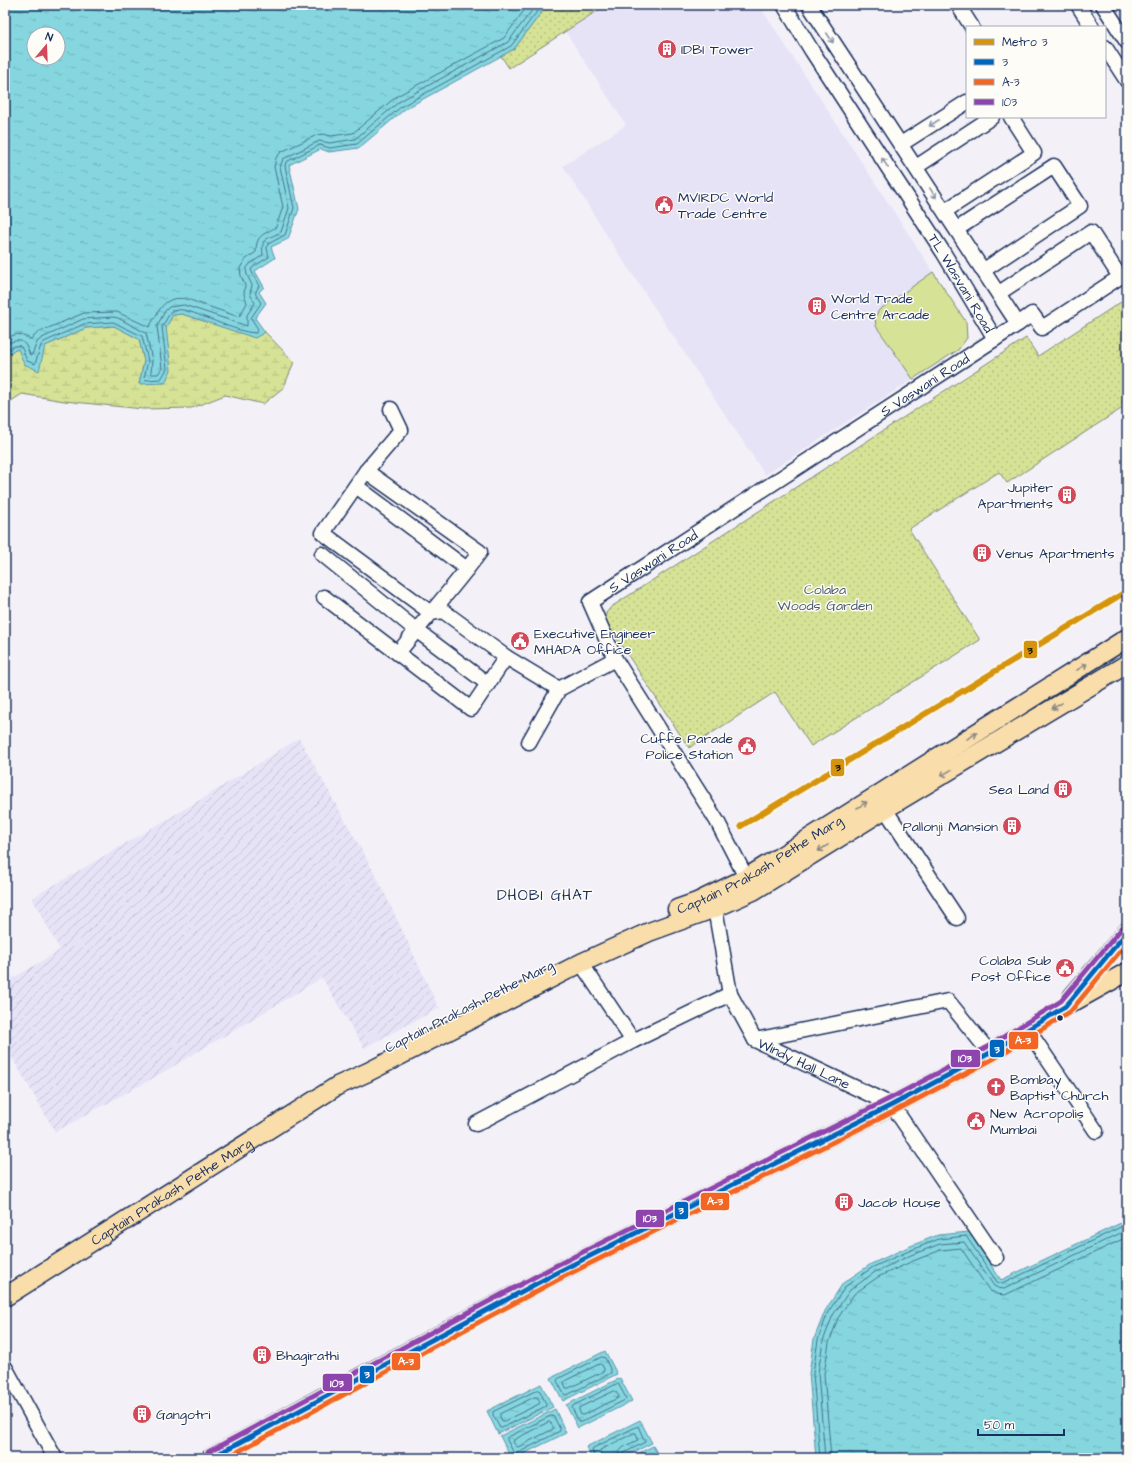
<svg xmlns="http://www.w3.org/2000/svg" width="1132" height="1463" viewBox="0 0 1132 1463" font-family="'Architects Daughter',sans-serif">
<style>
.built{fill:#e7e3f7}
.industrial{fill:url(#industrial-furrows)}
.green{fill:#d6e295;stroke:#78887a}
.wetland{fill:url(#wetland-marsh);stroke:#78887a}
.park{fill:url(#park-dots);stroke:#78887a}
.water{fill:url(#water-ripples);stroke:#5b93ab;fill-rule:evenodd}
.lines{fill:none;stroke-linecap:round;stroke-linejoin:round}
.shore{stroke:#457291;stroke-width:1}
.minor-casing{stroke:#1b2f5e;stroke-width:17}
.major-casing{stroke:#1b2f5e;stroke-width:21}
.minor{stroke:#fdfcf7;stroke-width:14}
.major{stroke:#f9deab;stroke-width:18}
.bus-1-casing{stroke:#fdfcf7;stroke-width:8}
.bus-2-casing{stroke:#fdfcf7;stroke-width:8}
.bus-3-casing{stroke:#fdfcf7;stroke-width:8}
.bus-1{stroke:#0065bd;stroke-width:5}
.bus-2{stroke:#f26522;stroke-width:5}
.bus-3{stroke:#8e44ad;stroke-width:5}
.metro-1-casing{stroke:#fdfcf7;stroke-width:9}
.metro-1{stroke:#d6940e;stroke-width:6}
.oneway{stroke:#8c96aa}
.oneway2{stroke:#8a8684}
.bus-dot{fill:#1b2f5e;stroke:#fdfcf7;stroke-width:1.5}
.labels{text-anchor:middle;stroke-width:3;stroke-linejoin:round;paint-order:stroke}
.poi-label{font-size:14px;fill:#1b2f5e;stroke:#fdfcf7;text-anchor:start}
.street-label{font-size:14px;fill:#1b2f5e;stroke:#fdfcf7}
.park-label{font-size:14px;fill:#4a5c6c;stroke:#fdfcf7}
.neighbourhood-label{font-size:15px;letter-spacing:1px;fill:#1b2f5e;stroke:#fdfcf7}
.line-badge{stroke:#fdfcf7;stroke-width:1.5}
.badge-label{font-size:11px;text-anchor:middle;font-weight:bold;fill:#fff}
.pale-badge-label{font-size:11px;text-anchor:middle;font-weight:bold;fill:#111}
</style>
<defs>
<pattern id="industrial-furrows" width="10" height="10" patternUnits="userSpaceOnUse"><rect width="10" height="10" fill="#e7e3f7"/><path d="M-1 1l2-2M0 10L10 0M9 11l2-2" fill="none" stroke="#c6c3d6"/></pattern>
<pattern id="wetland-marsh" width="20" height="14" patternUnits="userSpaceOnUse"><rect width="20" height="14" fill="#d6e295"/><path d="M1 5h8M5 5V1M11 12h8M15 12V8" fill="none" stroke="#b7c283"/></pattern>
<pattern id="park-dots" width="8" height="8" patternUnits="userSpaceOnUse"><rect width="8" height="8" fill="#d6e295"/><path d="M2 2h.1M6 6h.1" fill="none" stroke="#b7c283" stroke-width="1.8" stroke-linecap="round"/></pattern>
<pattern id="water-ripples" width="26" height="14" patternUnits="userSpaceOnUse"><rect width="26" height="14" fill="#85d6de"/><path d="M2 4q2-2 4 0t4 0M15 11q2-2 4 0t4 0" fill="none" stroke="#72b8c1"/></pattern>
</defs>
<rect width="100%" height="100%" fill="#f3f1f7"/>
<filter id="ink" filterUnits="userSpaceOnUse"><feTurbulence type="fractalNoise" baseFrequency=".025" numOctaves="2"/><feDisplacementMap in="SourceGraphic" scale="8" xChannelSelector="R" yChannelSelector="G"/><feConvolveMatrix kernelMatrix="1 2 1 2 8 2 1 2 1" color-interpolation-filters="sRGB"/></filter>
<g filter="url(#ink)">
<path class="built" d="M 606,5 L 759,5 L 966,322 L 967,338 L 958,350 L 765,475 L 613,245 L 563,166 L 626,125 L 565,31 Z
M 1110,5 L 1127,5 L 1127,31 Z"/>
<path class="industrial" d="M 299,738 L 378,879 L 439,1008 L 364,1048 L 322,978 L 150,1080 L 55,1132 L 5,1045 L 5,983 L 60,950 L 32,898 L 205,797 Z"/>
<path class="green" d="M 933,272 L 966,322 L 967,338 L 958,350 L 913,379 L 876,326 L 875,317 L 879,310 Z"/>
<path class="wetland" d="M 182,314 L 255,337 L 265,332 L 294,362 L 284,387 L 263,404 L 225,395 L 192,408 L 143,409 L 64,401 L 22,394 L 5,405 L 5,354 L 18,349 L 45,346 L 86,328 L 114,326 L 139,339 L 144,361 L 139,384 L 166,327 L 173,315 Z"/>
<path class="park" d="M 547,5 L 606,5 L 509,68 L 501,56 L 514,49 Z
M 1127,298 L 1127,405 L 1007,483 L 999,472 L 909,529 L 980,640 L 811,746 L 775,692 L 689,748 L 606,622 L 606,613 L 611,607 L 1026,338 L 1038,356 Z"/>
<path class="water" d="M 5,5 L 547,5 L 514,49 L 405,109 L 359,148 L 329,152 L 321,149 L 289,165 L 299,209 L 288,239 L 271,247 L 275,258 L 255,271 L 264,287 L 259,292 L 266,303 L 255,318 L 265,332 L 255,338 L 182,314 L 173,315 L 166,327 L 171,370 L 165,383 L 139,384 L 144,361 L 139,339 L 114,326 L 86,328 L 45,346 L 39,371 L 24,364 L 18,349 L 5,354 ZM 34,34 L 58,34 L 58,58 L 34,58 Z
M 1127,1220 L 1127,1458 L 816,1458 L 809,1373 L 814,1339 L 825,1311 L 843,1283 L 871,1264 L 908,1247 L 938,1235 L 969,1232 L 1001,1280 Z
M 605,1351 L 617,1374 L 563,1401 L 551,1378 Z
M 620,1378 L 632,1401 L 578,1428 L 566,1405 Z
M 541,1384 L 553,1407 L 498,1434 L 487,1411 Z
M 555,1409 L 566,1433 L 515,1458 L 511,1458 L 500,1436 Z
M 640,1420 L 652,1443 L 622,1458 L 591,1458 L 586,1447 Z
M 653,1446 L 660,1458 L 629,1458 Z"/>
<g class="lines">
<path class="shore" d="M 5,338 L 18,334 L 31,339 L 39,332 L 84,313 L 117,312 L 149,327 C 160,311 162,295 187,299 L 239,317 L 247,303 L 244,294 L 245,285 L 241,276 L 240,268 L 245,260 L 256,252 C 256,235 263,235 276,227 L 283,207 L 274,167 L 276,158 L 281,152 L 317,135 L 323,134 L 331,136 L 353,133 L 397,96 L 504,38 L 528,5
M 5,344 C 21,338 24,339 30,355 L 32,355 L 37,342 L 42,338 L 83,319 L 113,317 L 118,318 L 146,333 L 152,360 L 151,373 L 152,374 L 158,374 L 162,368 L 157,326 L 165,311 L 169,307 L 184,305 L 247,326 L 247,315 L 255,303 L 250,294 L 252,285 L 247,275 L 246,269 L 250,264 L 263,255 C 261,237 266,240 281,232 L 289,208 L 280,167 L 283,159 L 319,141 L 330,143 L 355,139 L 400,101 L 508,42 L 536,5
M 5,350 C 23,342 20,344 27,361 L 35,364 L 41,345 L 44,342 L 84,324 L 113,322 L 142,336 L 148,361 L 144,378 L 146,380 L 161,379 L 167,369 L 162,327 L 171,311 C 175,311 180,309 183,310 C 197,312 247,337 257,332 L 258,329 L 251,318 L 261,303 C 256,294 253,295 259,286 L 251,270 L 253,267 L 269,257 L 267,248 L 268,244 L 285,235 L 294,208 L 285,166 L 286,162 L 320,145 L 330,148 L 357,144 L 402,106 L 511,46 L 542,5
M 602,1357 L 605,1358 L 611,1371 L 611,1373 L 567,1395 L 564,1394 L 557,1381 L 558,1379 Z
M 600,1364 L 602,1365 L 604,1369 L 604,1371 L 569,1388 L 566,1388 L 564,1383 L 565,1381 Z
M 617,1384 L 619,1385 L 626,1398 L 625,1400 L 581,1422 L 579,1422 L 572,1408 L 573,1406 Z
M 538,1390 L 540,1391 L 546,1404 L 546,1406 L 502,1428 L 500,1428 L 493,1415 L 493,1412 Z
M 615,1391 L 619,1396 L 618,1398 L 583,1415 L 581,1415 L 579,1410 L 579,1408 Z
M 535,1397 L 538,1398 L 540,1402 L 539,1404 L 504,1421 L 502,1421 L 500,1417 L 500,1414 Z
M 551,1416 L 554,1417 L 560,1429 L 560,1431 L 516,1454 L 514,1453 L 507,1440 L 507,1438 Z
M 549,1422 L 551,1423 L 553,1427 L 553,1429 L 518,1447 L 516,1446 L 513,1442 L 514,1440 Z
M 595,1458 L 592,1450 L 593,1448 L 638,1426 L 645,1442 L 624,1453 L 622,1458
M 600,1458 L 600,1450 L 634,1433 L 636,1433 L 638,1440 C 630,1444 618,1447 617,1458
M 820,1458 L 813,1373 L 818,1340 L 828,1312 L 846,1286 L 873,1267 L 909,1251 L 939,1239 L 966,1236 L 997,1282 L 1002,1284 L 1127,1224
M 825,1458 L 818,1373 L 823,1341 L 833,1315 L 850,1290 L 875,1272 L 911,1255 L 940,1244 L 964,1242 L 994,1286 L 998,1288 L 1004,1289 L 1127,1230
M 831,1458 L 824,1374 L 829,1343 L 838,1318 L 854,1294 L 878,1277 L 913,1261 L 941,1250 L 961,1248 L 989,1290 L 996,1294 L 1005,1295 L 1127,1237"/>
<g class="minor-casing">
<g id="minor">
<path id="s1" d="M 784,5 L 812,51 L 943,252 L 995,339"/>
<path d="M 958,5 L 972,27"/>
<path d="M 1078,5 L 1092,27"/>
<path d="M 1103,5 L 1127,42"/>
<path d="M 1105,47 L 1127,81"/>
<path d="M 901,144 L 967,102"/>
<path d="M 916,167 L 992,117"/>
<path d="M 945,211 L 1034,153 L 1011,117"/>
<path d="M 957,229 L 1054,166 L 1080,206 L 984,270"/>
<path d="M 999,293 L 1091,232 L 1120,277 L 1042,328 L 1032,314 L 1018,324"/>
<path d="M 366,471 L 401,430 L 391,409"/>
<path d="M 356,486 L 467,569"/>
<path d="M 322,554 L 416,630 L 488,684"/>
<path d="M 324,597 L 471,709 L 506,657"/>
<path d="M 398,653 C 425,619 454,587 480,552 L 366,471 L 323,533 L 431,613 L 443,611 L 506,657 L 559,689 L 615,659"/>
<path d="M 529,742 L 559,689"/>
<path d="M 885,809 L 957,918"/>
<path id="s2" d="M 751,887 L 717,821 L 615,659 L 590,602 L 1018,324 L 809,5"/>
<path id="s3" d="M 715,908 L 730,994 L 755,1040 L 892,1105 L 996,1258"/>
<path d="M 581,963 L 633,1041"/>
<path d="M 1028,1030 L 1096,1131"/>
<path d="M 755,1040 L 948,1001 L 990,1053"/>
<path d="M 476,1124 L 633,1041 L 730,994"/>
<path d="M 5,1367 L 55,1458"/>
</g>
</g>
<g class="major-casing">
<g id="major">
<path id="s4" d="M 677,909 L 697,902 L 746,878 L 1127,638"/>
<path d="M 1072,997 L 1127,932"/>
<path id="s5" d="M 5,1297 L 337,1086 L 368,1072 L 581,963 L 649,932 L 715,908 L 753,891 L 885,809 L 1127,664"/>
<path d="M 211,1458 L 331,1393 L 558,1272 L 892,1105 L 990,1053 L 1066,1006 L 1127,972"/>
</g>
</g>
<use href="#minor" class="minor"/>
<use href="#major" class="major"/>
<g class="bus-1-casing">
<path id="bus-1" d="M 211,1458 L 558,1272 L 892,1105 L 990,1053 L 1066,1006 L 1127,932"/>
</g>
<g class="bus-2-casing">
<path id="bus-2" d="M 226,1458 L 561,1278 L 895,1111 L 993,1059 L 1070,1012 L 1127,943"/>
</g>
<g class="bus-3-casing">
<path id="bus-3" d="M 208,1452 L 555,1266 L 889,1099 L 987,1047 L 1061,1001 L 1122,928"/>
</g>
<use href="#bus-1" class="bus-1"/>
<use href="#bus-2" class="bus-2"/>
<use href="#bus-3" class="bus-3"/>
<g class="metro-1-casing">
<path id="metro-1" d="M 741,826 L 1127,591"/>
</g>
<use href="#metro-1" class="metro-1"/>
</g>
<defs><path id="oneway-shaft" d="M-6 0H5M1.5-3L5.5 0L1.5 3" fill="none" stroke-width="1.6" stroke-linecap="round" stroke-linejoin="round"/></defs>
<g class="oneway">
<use href="#oneway-shaft" transform="translate(830 38) rotate(57)"/>
<use href="#oneway-shaft" transform="translate(934 123) rotate(147)"/>
<use href="#oneway-shaft" transform="translate(885 163) rotate(-123)"/>
<use href="#oneway-shaft" transform="translate(933 193) rotate(57)"/>
</g>
<g class="oneway2">
<use href="#oneway-shaft" transform="translate(1082 667) rotate(-32)"/>
<use href="#oneway-shaft" transform="translate(1057 706) rotate(149)"/>
<use href="#oneway-shaft" transform="translate(972 736) rotate(-32)"/>
<use href="#oneway-shaft" transform="translate(946 773) rotate(149)"/>
<use href="#oneway-shaft" transform="translate(862 805) rotate(-32)"/>
<use href="#oneway-shaft" transform="translate(823 848) rotate(148)"/>
</g>
</g>
<defs>
<g id="building-disc" transform="scale(1)"><circle r="9.5" fill="#d1495b" stroke="#fdfcf7"/><path d="M-4-6H4V6H1V3H-1V6H-4ZM-2.5-4.3h1.7v1.8h-1.7ZM.8-4.3h1.7v1.8H.8ZM-2.5-1h1.7V.8h-1.7ZM.8-1h1.7V.8H.8Z" fill="#fff"/></g>
<g id="civic-disc" transform="scale(1)"><circle r="9.5" fill="#d1495b" stroke="#fdfcf7"/><path d="M-.6-6.5H3V-4.5H.6V-3L4-1V1h2V6H-6V1h2V-1L-.6-3ZM-1.2 2.5V6h2.4V2.5Z" fill="#fff"/></g>
<g id="church-disc" transform="scale(1)"><circle r="9.5" fill="#d1495b" stroke="#fdfcf7"/><path d="M-1.2-6h2.4v3.5h3.3v2.4h-3.3V6h-2.4V-.1h-3.3v-2.4h3.3Z" fill="#fff"/></g>
</defs>
<g fill-rule="evenodd">
<use href="#building-disc" x="667" y="49"/>
<use href="#civic-disc" x="664" y="205"/>
<use href="#building-disc" x="817" y="306"/>
<use href="#building-disc" x="1067" y="495"/>
<use href="#building-disc" x="982" y="553"/>
<use href="#civic-disc" x="520" y="641"/>
<use href="#civic-disc" x="747" y="746"/>
<use href="#building-disc" x="1063" y="789"/>
<use href="#building-disc" x="1012" y="826"/>
<use href="#civic-disc" x="1065" y="968"/>
<use href="#church-disc" x="996" y="1087"/>
<use href="#civic-disc" x="976" y="1121"/>
<use href="#building-disc" x="844" y="1202"/>
<use href="#building-disc" x="262" y="1355"/>
<use href="#building-disc" x="142" y="1414"/>
</g>
<circle class="bus-dot" cx="1060" cy="1018" r="3.5"/>
<g class="labels">
<g class="poi-label">
<text x="681" y="54">IDBI Tower</text>
<text x="678" y="202">MVIRDC World<tspan x="678" dy="16">Trade Centre</tspan></text>
<text x="831" y="303">World Trade<tspan x="831" dy="16">Centre Arcade</tspan></text>
<text x="1053" y="492" text-anchor="end">Jupiter<tspan x="1053" dy="16">Apartments</tspan></text>
<text x="996" y="558">Venus Apartments</text>
<text x="534" y="638">Executive Engineer<tspan x="534" dy="16">MHADA Office</tspan></text>
<text x="733" y="743" text-anchor="end">Cuffe Parade<tspan x="733" dy="16">Police Station</tspan></text>
<text x="1049" y="794" text-anchor="end">Sea Land</text>
<text x="998" y="831" text-anchor="end">Pallonji Mansion</text>
<text x="1051" y="965" text-anchor="end">Colaba Sub<tspan x="1051" dy="16">Post Office</tspan></text>
<text x="1010" y="1084">Bombay<tspan x="1010" dy="16">Baptist Church</tspan></text>
<text x="990" y="1118">New Acropolis<tspan x="990" dy="16">Mumbai</tspan></text>
<text x="858" y="1207">Jacob House</text>
<text x="276" y="1360">Bhagirathi</text>
<text x="156" y="1419">Gangotri</text>
</g>
<g class="street-label">
<text dy="5" stroke="none"><textPath href="#s1" startOffset="330">TL Wasvani Road</textPath></text>
<text dy="5" stroke="none"><textPath href="#s2" startOffset="727">S Vaswani Road</textPath></text>
<text dy="5" stroke="none"><textPath href="#s2" startOffset="403">S Vaswani Road</textPath></text>
<text dy="5" stroke="none"><textPath href="#s4" startOffset="94">Captain Prakash Pethe Marg</textPath></text>
<text transform="translate(469 1006) rotate(-27)" y="5">Captain Prakash Pethe Marg</text>
<text dy="5" stroke="none"><textPath href="#s3" startOffset="194">Windy Hall Lane</textPath></text>
<text dy="5" stroke="none"><textPath href="#s5" startOffset="197">Captain Prakash Pethe Marg</textPath></text>
</g>
<g class="park-label">
<text x="825" y="594">Colaba<tspan x="825" dy="16">Woods Garden</tspan></text>
</g>
<g class="neighbourhood-label">
<text x="545" y="900">DHOBI GHAT</text>
</g>
</g>
<g class="line-badge">
<rect x="1023" y="640" width="15" height="19" rx="4" fill="#d6940e"/>
<rect x="830" y="758" width="15" height="19" rx="4" fill="#d6940e"/>
<rect x="1008" y="1031" width="31" height="19" rx="4" fill="#f26522"/>
<rect x="989" y="1039" width="16" height="19" rx="4" fill="#0065bd"/>
<rect x="950" y="1049" width="31" height="19" rx="4" fill="#8e44ad"/>
<rect x="700" y="1192" width="30" height="19" rx="4" fill="#f26522"/>
<rect x="674" y="1201" width="15" height="19" rx="4" fill="#0065bd"/>
<rect x="635" y="1209" width="30" height="19" rx="4" fill="#8e44ad"/>
<rect x="391" y="1352" width="30" height="19" rx="4" fill="#f26522"/>
<rect x="359" y="1365" width="16" height="19" rx="4" fill="#0065bd"/>
<rect x="322" y="1373" width="31" height="19" rx="4" fill="#8e44ad"/>
</g>
<g class="badge-label">
<text x="1023" y="1044">A-3</text>
<text x="997" y="1053">3</text>
<text x="965" y="1062">103</text>
<text x="715" y="1205">A-3</text>
<text x="681" y="1214">3</text>
<text x="650" y="1222">103</text>
<text x="406" y="1365">A-3</text>
<text x="367" y="1378">3</text>
<text x="337" y="1387">103</text>
</g>
<g class="pale-badge-label">
<text x="1030" y="654">3</text>
<text x="838" y="771">3</text>
</g>
<rect width="1132" height="1463" fill="none" stroke="#fdfcf7" stroke-width="20"/>
<rect x="10" y="10" width="1112" height="1443" fill="none" stroke="#1b2f5e" stroke-width="1.5" filter="url(#ink)"/>
<rect x="966" y="26" width="140" height="92" fill="#fdfcf7" stroke="#a3aaba"/>
<rect x="974" y="39" width="20" height="6" fill="#d6940e" stroke="#a3aaba"/>
<text x="1002" y="46" font-size="12" fill="#1b2f5e">Metro 3</text>
<rect x="974" y="59" width="20" height="6" fill="#0065bd" stroke="#a3aaba"/>
<text x="1002" y="66" font-size="12" fill="#1b2f5e">3</text>
<rect x="974" y="79" width="20" height="6" fill="#f26522" stroke="#a3aaba"/>
<text x="1002" y="86" font-size="12" fill="#1b2f5e">A-3</text>
<rect x="974" y="99" width="20" height="6" fill="#8e44ad" stroke="#a3aaba"/>
<text x="1002" y="106" font-size="12" fill="#1b2f5e">103</text>
<g transform="translate(46 46) rotate(19)"><circle r="19" fill="#fdfcf7" stroke="#a3aaba"/>
<path d="M0-3L7 15L0 10L-7 15Z" fill="#d1495b"/>
<text y="-6" font-size="11" font-weight="bold" text-anchor="middle" fill="#1b2f5e">N</text>
</g>
<path d="M978 1429v6h86v-6" fill="none" stroke="#1b2f5e" stroke-width="2"/>
<text x="984" y="1429" font-size="12" fill="#1b2f5e" stroke="#fdfcf7" stroke-width="3" paint-order="stroke">50 m</text>
</svg>
